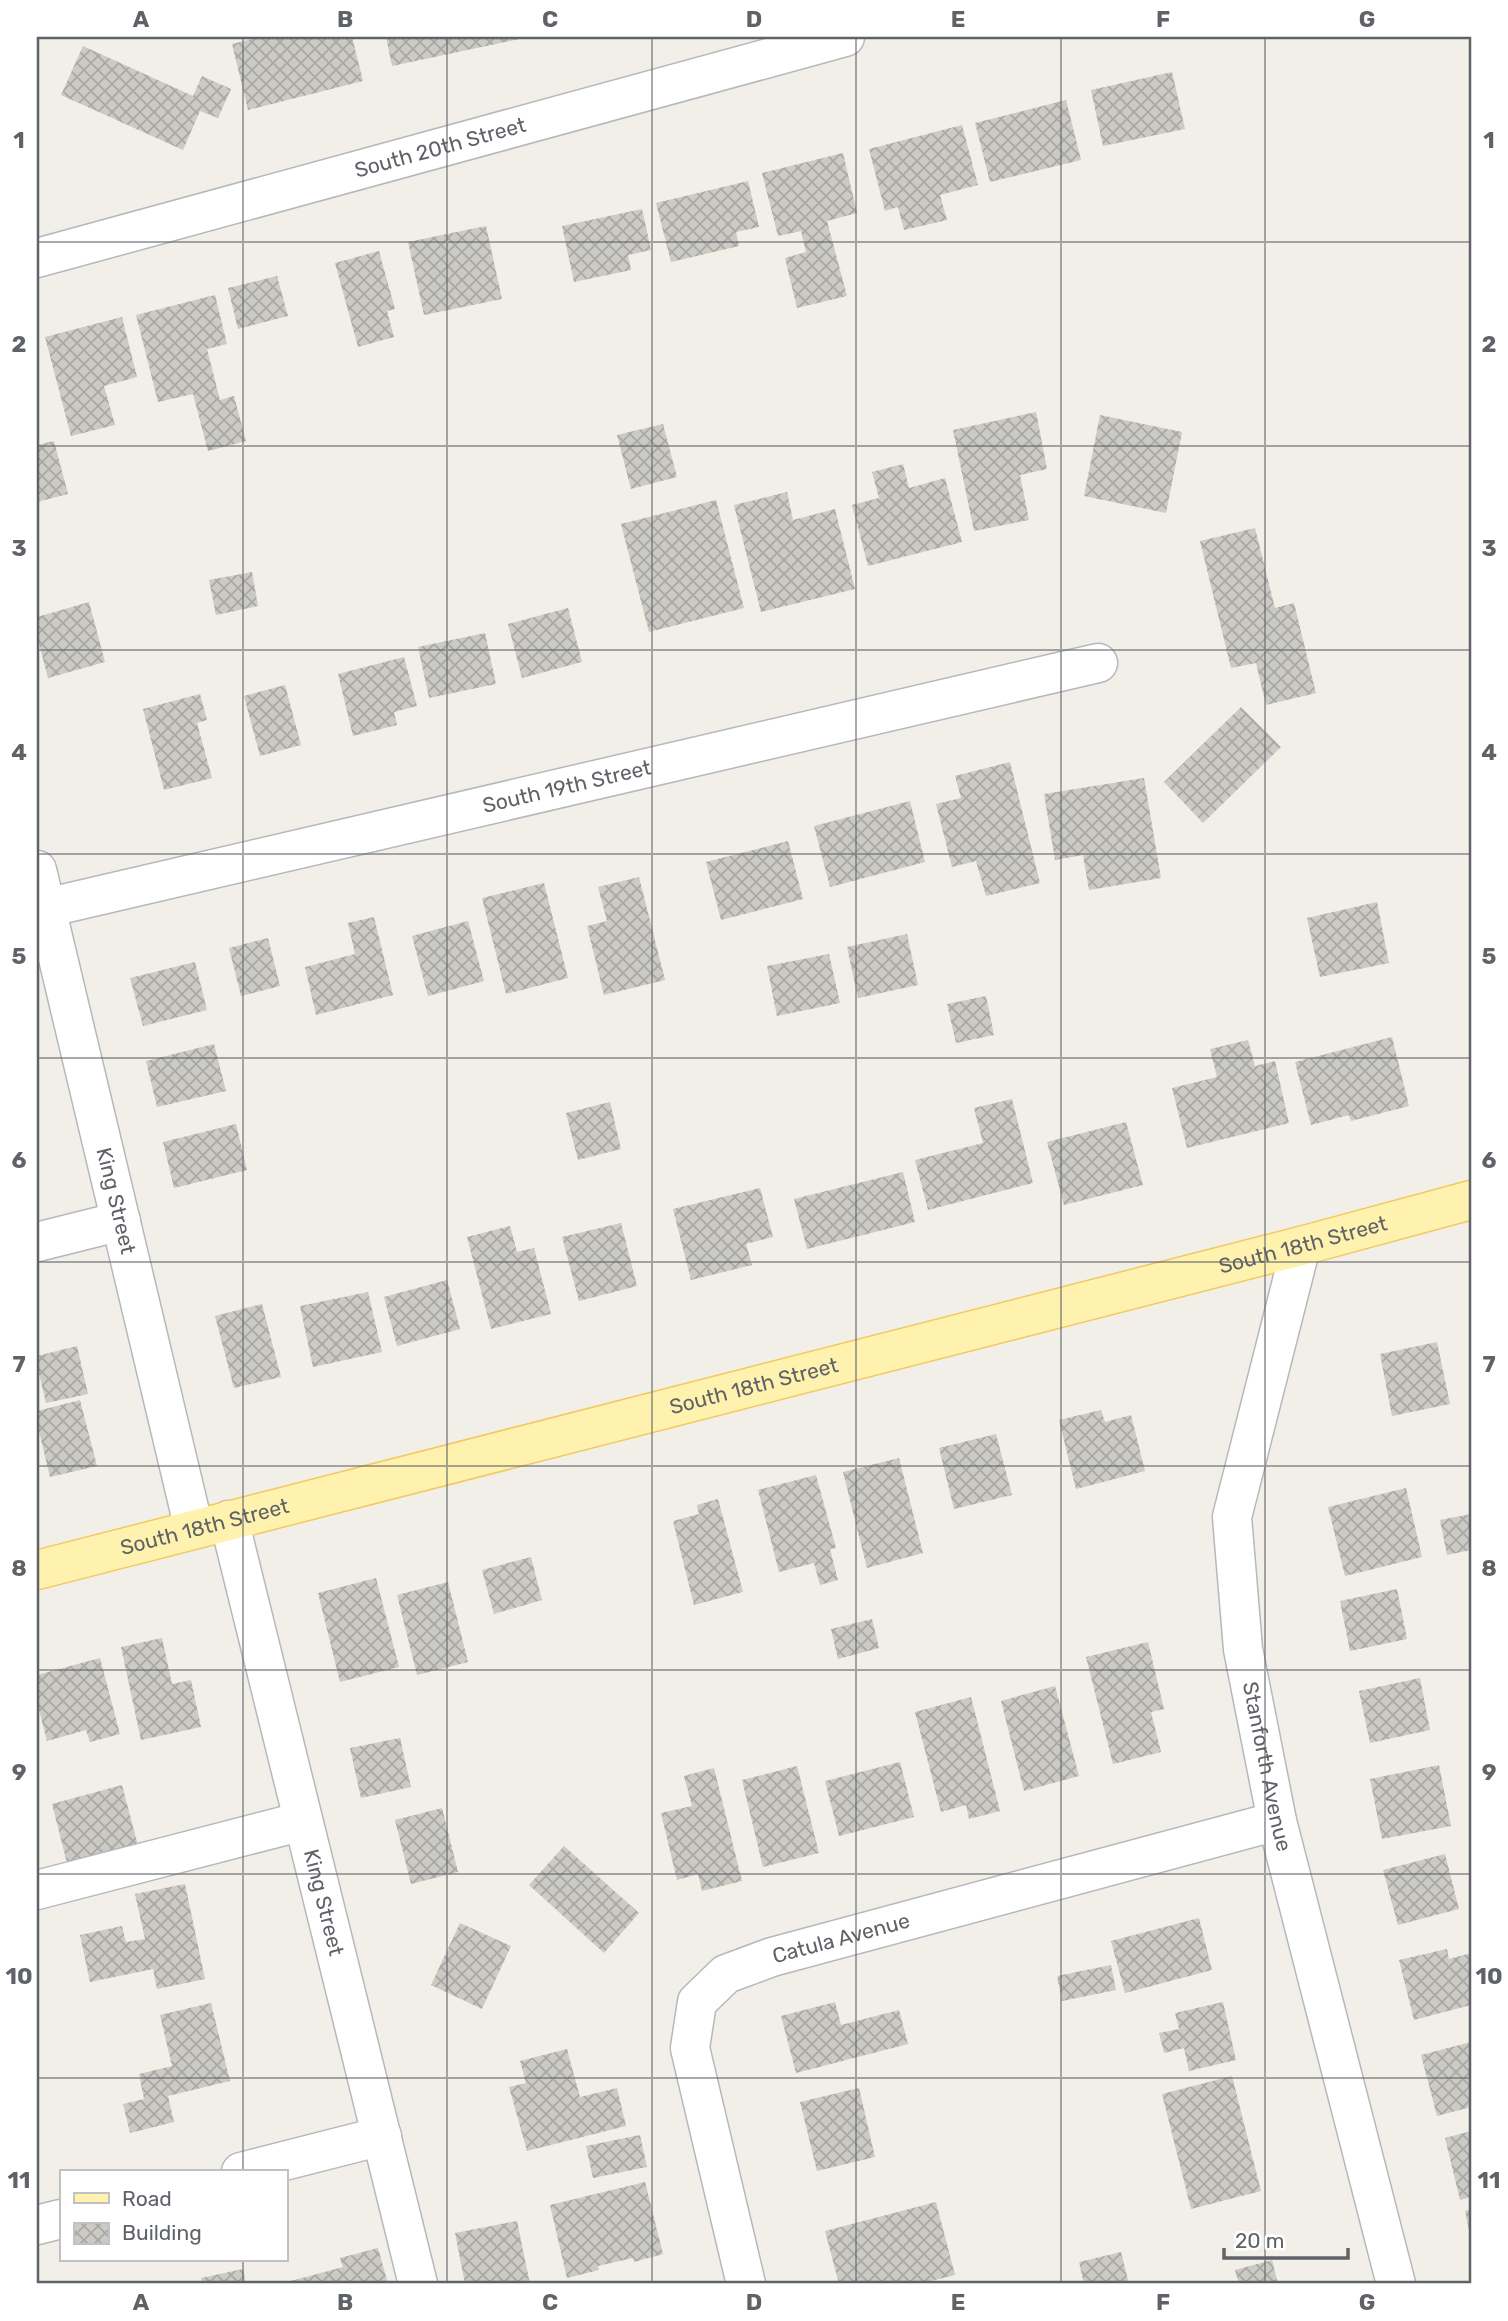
<svg xmlns="http://www.w3.org/2000/svg" width="1508" height="2321" viewBox="0 0 1508 2321" font-family="Rubik,sans-serif">
<style>
.building{fill:url(#building-cross-hatch)}
.lines{fill:none;stroke-linecap:round;stroke-linejoin:round}
.minor-casing{stroke:#b5b8bc;stroke-width:41}
.major-casing{stroke:#f2c960;stroke-width:41}
.minor{stroke:#fff;stroke-width:38}
.major{stroke:#fff2af;stroke-width:38}
.grid{fill:none;stroke:#5f6368;stroke-width:2;stroke-opacity:0.55}
.labels{text-anchor:middle;stroke-width:5;stroke-linejoin:round;paint-order:stroke}
.street-label{font-size:21px;fill:#5f6368;stroke:#fff}
.neatline{fill:none;stroke:#5f6368;stroke-width:2.5}
.grid-label{font-size:23px;text-anchor:middle;font-weight:bold;fill:#5f6368}
</style>
<defs>
<pattern id="building-cross-hatch" width="8" height="8" patternUnits="userSpaceOnUse" patternTransform="scale(1.75)"><rect width="8" height="8" fill="#cccac5"/><path d="M0 0l8 8M0 8l8-8" fill="none" stroke="#a9a8a4"/></pattern>
</defs>
<rect width="100%" height="100%" fill="#f1efe8"/>
<path class="building" d="M 260,37 L 352,37 L 363,81 L 248,110 L 232,44 Z
M 386,37 L 524,37 L 524,38 L 392,66 Z
M 83,46 L 193,96 L 202,76 L 231,89 L 218,118 L 200,111 L 183,150 L 61,95 Z
M 1172,72 L 1185,129 L 1103,146 L 1091,90 Z
M 1066,100 L 1081,160 L 990,182 L 975,123 Z
M 962,125 L 978,185 L 940,195 L 947,220 L 904,230 L 898,207 L 885,211 L 869,149 Z
M 843,153 L 857,213 L 827,221 L 847,296 L 797,308 L 785,258 L 806,252 L 801,231 L 778,236 L 762,173 Z
M 748,181 L 759,227 L 736,232 L 739,246 L 671,262 L 656,203 Z
M 642,209 L 651,250 L 628,255 L 631,270 L 574,282 L 562,226 Z
M 486,226 L 502,299 L 424,315 L 408,242 Z
M 379,251 L 395,309 L 387,311 L 394,337 L 358,347 L 335,263 Z
M 277,276 L 288,316 L 238,329 L 228,288 Z
M 215,295 L 227,344 L 207,349 L 220,400 L 234,396 L 246,441 L 208,451 L 193,394 L 158,402 L 136,315 Z
M 122,317 L 137,377 L 104,386 L 115,425 L 71,436 L 45,337 Z
M 1036,412 L 1047,469 L 1020,475 L 1029,520 L 974,531 L 953,430 Z
M 1100,415 L 1182,432 L 1166,513 L 1084,496 Z
M 663,424 L 677,477 L 631,489 L 617,435 Z
M 54,441 L 68,494 L 37,502 L 37,445 Z
M 903,464 L 909,488 L 945,478 L 962,542 L 868,566 L 852,505 L 879,498 L 872,472 Z
M 787,492 L 793,520 L 835,509 L 855,589 L 761,612 L 734,505 Z
M 716,500 L 744,608 L 649,632 L 621,524 Z
M 1255,528 L 1275,608 L 1294,603 L 1316,693 L 1266,705 L 1256,663 L 1231,668 L 1200,541 Z
M 252,572 L 258,606 L 216,615 L 209,580 Z
M 89,602 L 105,662 L 48,678 L 37,636 L 37,617 Z
M 568,608 L 582,662 L 522,678 L 508,624 Z
M 485,633 L 496,684 L 429,698 L 418,647 Z
M 404,657 L 417,706 L 394,712 L 397,725 L 353,736 L 338,674 Z
M 285,685 L 301,745 L 260,756 L 244,696 Z
M 200,694 L 207,720 L 197,723 L 212,778 L 164,790 L 143,709 Z
M 1241,707 L 1281,747 L 1203,823 L 1164,782 Z
M 1010,762 L 1040,883 L 986,896 L 976,861 L 952,867 L 936,804 L 961,798 L 955,776 Z
M 1144,778 L 1161,878 L 1089,890 L 1083,855 L 1055,860 L 1044,794 Z
M 910,801 L 925,862 L 830,887 L 814,826 Z
M 788,841 L 803,899 L 721,920 L 706,862 Z
M 639,877 L 665,980 L 604,995 L 587,926 L 607,921 L 598,887 Z
M 544,883 L 568,978 L 506,994 L 482,898 Z
M 1377,902 L 1389,963 L 1320,977 L 1307,918 Z
M 374,917 L 393,995 L 316,1015 L 305,967 L 355,954 L 348,923 Z
M 468,921 L 484,981 L 428,996 L 412,936 Z
M 907,934 L 918,985 L 858,998 L 847,947 Z
M 268,938 L 280,986 L 241,996 L 229,948 Z
M 829,954 L 840,1003 L 777,1016 L 767,966 Z
M 195,962 L 207,1010 L 143,1026 L 130,978 Z
M 986,996 L 994,1035 L 956,1043 L 947,1004 Z
M 1392,1037 L 1409,1106 L 1351,1121 L 1349,1115 L 1311,1125 L 1295,1062 Z
M 1248,1040 L 1255,1066 L 1275,1061 L 1289,1123 L 1187,1148 L 1172,1088 L 1217,1077 L 1210,1049 Z
M 214,1044 L 226,1091 L 157,1107 L 146,1061 Z
M 1012,1099 L 1033,1183 L 928,1210 L 915,1160 L 983,1143 L 974,1108 Z
M 610,1102 L 621,1149 L 578,1160 L 566,1113 Z
M 1126,1122 L 1143,1185 L 1064,1205 L 1047,1142 Z
M 236,1124 L 247,1170 L 174,1188 L 163,1142 Z
M 903,1172 L 915,1222 L 807,1249 L 794,1199 Z
M 760,1188 L 773,1237 L 746,1244 L 752,1265 L 691,1280 L 673,1209 Z
M 621,1223 L 637,1286 L 579,1301 L 562,1237 Z
M 510,1226 L 517,1252 L 534,1248 L 551,1314 L 491,1329 L 467,1237 Z
M 447,1280 L 460,1329 L 397,1346 L 384,1297 Z
M 368,1292 L 382,1352 L 313,1367 L 300,1306 Z
M 262,1304 L 281,1377 L 234,1388 L 215,1316 Z
M 1437,1342 L 1450,1404 L 1392,1416 L 1380,1354 Z
M 77,1346 L 88,1394 L 46,1403 L 37,1365 L 37,1356 Z
M 80,1400 L 97,1466 L 50,1477 L 37,1423 L 37,1411 Z
M 1101,1410 L 1105,1422 L 1131,1415 L 1145,1471 L 1076,1489 L 1059,1420 Z
M 996,1434 L 1012,1495 L 954,1509 L 939,1448 Z
M 899,1458 L 923,1553 L 867,1568 L 843,1472 Z
M 816,1475 L 836,1548 L 830,1549 L 838,1580 L 820,1585 L 814,1563 L 779,1572 L 758,1490 Z
M 1406,1488 L 1422,1557 L 1345,1576 L 1328,1507 Z
M 718,1499 L 743,1592 L 694,1605 L 673,1521 L 699,1514 L 697,1505 Z
M 1471,1514 L 1471,1550 L 1447,1555 L 1440,1520 Z
M 531,1557 L 542,1600 L 494,1614 L 482,1570 Z
M 376,1578 L 399,1667 L 340,1682 L 318,1593 Z
M 448,1582 L 468,1662 L 417,1675 L 397,1595 Z
M 1397,1589 L 1407,1639 L 1350,1651 L 1340,1601 Z
M 872,1619 L 879,1648 L 838,1659 L 831,1629 Z
M 162,1638 L 172,1684 L 191,1680 L 201,1727 L 141,1740 L 121,1647 Z
M 1148,1642 L 1164,1709 L 1151,1712 L 1161,1752 L 1113,1764 L 1086,1657 Z
M 100,1658 L 120,1734 L 90,1742 L 86,1730 L 47,1741 L 37,1702 L 37,1675 Z
M 1420,1678 L 1430,1730 L 1370,1743 L 1359,1691 Z
M 1055,1686 L 1079,1776 L 1024,1791 L 1001,1701 Z
M 971,1697 L 1000,1811 L 969,1819 L 966,1805 L 941,1812 L 915,1712 Z
M 400,1738 L 411,1787 L 361,1798 L 350,1748 Z
M 900,1762 L 914,1817 L 839,1836 L 825,1781 Z
M 1439,1765 L 1451,1826 L 1382,1839 L 1370,1779 Z
M 797,1766 L 819,1853 L 763,1867 L 742,1780 Z
M 714,1768 L 742,1881 L 702,1891 L 698,1874 L 677,1880 L 661,1813 L 692,1806 L 684,1776 Z
M 122,1785 L 140,1853 L 69,1871 L 52,1804 Z
M 442,1808 L 458,1872 L 411,1884 L 395,1820 Z
M 564,1846 L 639,1913 L 604,1953 L 529,1885 Z
M 1445,1854 L 1459,1909 L 1398,1925 L 1383,1870 Z
M 185,1884 L 205,1979 L 157,1989 L 153,1969 L 90,1982 L 80,1935 L 122,1926 L 126,1942 L 145,1939 L 135,1894 Z
M 1199,1918 L 1212,1970 L 1125,1993 L 1111,1941 Z
M 460,1923 L 511,1946 L 482,2009 L 431,1985 Z
M 1447,1949 L 1449,1959 L 1471,1953 L 1471,2005 L 1414,2020 L 1399,1960 Z
M 1111,1965 L 1116,1990 L 1062,2001 L 1057,1976 Z
M 835,2002 L 841,2025 L 899,2010 L 908,2044 L 796,2073 L 781,2016 Z
M 1223,2002 L 1236,2060 L 1189,2071 L 1184,2048 L 1164,2053 L 1159,2033 L 1179,2029 L 1175,2013 Z
M 211,2003 L 230,2081 L 168,2096 L 174,2122 L 130,2133 L 123,2104 L 144,2099 L 139,2074 L 172,2066 L 160,2015 Z
M 1471,2042 L 1471,2107 L 1437,2116 L 1421,2055 Z
M 567,2049 L 580,2097 L 617,2088 L 626,2126 L 527,2151 L 509,2087 L 526,2083 L 520,2061 Z
M 1232,2076 L 1261,2191 L 1191,2209 L 1162,2094 Z
M 859,2088 L 875,2157 L 817,2171 L 800,2102 Z
M 1471,2131 L 1471,2197 L 1460,2200 L 1445,2138 Z
M 640,2135 L 647,2167 L 593,2178 L 586,2146 Z
M 645,2182 L 663,2254 L 634,2262 L 633,2258 L 598,2266 L 599,2270 L 567,2278 L 550,2205 Z
M 936,2202 L 955,2275 L 919,2284 L 839,2284 L 825,2231 Z
M 1471,2210 L 1471,2235 L 1470,2235 L 1465,2211 Z
M 517,2221 L 530,2284 L 465,2284 L 455,2233 Z
M 378,2248 L 388,2284 L 288,2284 L 287,2282 L 343,2267 L 340,2258 Z
M 1121,2252 L 1129,2284 L 1084,2284 L 1079,2262 Z
M 1272,2260 L 1278,2284 L 1239,2284 L 1235,2270 Z
M 243,2269 L 246,2284 L 203,2284 L 201,2278 Z"/>
<g class="lines">
<g class="minor-casing">
<g id="minor">
<path id="s1" d="M 37,258 L 845,37"/>
<path id="s2" d="M 37,870 L 194,1529"/>
<path id="s3" d="M 37,910 L 1098,663"/>
<path d="M 37,1242 L 121,1221"/>
<path id="s4" d="M 1301,1246 L 1232,1517 L 1243,1649 L 1277,1821 L 1396,2284"/>
<path id="s5" d="M 229,1520 L 418,2284"/>
<path d="M 37,1890 L 303,1821"/>
<path d="M 241,2172 L 382,2136"/>
<path d="M 37,2225 L 61,2219"/>
<path id="s6" d="M 746,2284 L 690,2048 L 697,2002 L 726,1974 L 772,1957 L 1277,1821"/>
</g>
</g>
<g class="major-casing">
<g id="major">
<path id="s7" d="M 37,1570 L 1301,1246 L 1471,1200"/>
</g>
</g>
<use href="#minor" class="minor"/>
<use href="#major" class="major"/>
</g>
<path class="grid" d="M 243,37 L 243,2172M 447,37 L 447,2284M 652,37 L 652,2284M 856,37 L 856,2284M 1061,37 L 1061,2284M 1265,37 L 1265,2284M 37,242 L 1471,242M 37,446 L 1471,446M 37,650 L 1471,650M 37,854 L 1471,854M 37,1058 L 1471,1058M 37,1262 L 1471,1262M 37,1466 L 1471,1466M 37,1670 L 1471,1670M 37,1874 L 1471,1874M 37,2078 L 1471,2078M 243,2260 L 243,2284"/>
<g class="labels">
<g class="street-label">
<text dy="7" stroke="none"><textPath href="#s1" startOffset="418">South 20th Street</textPath></text>
<text dy="7" stroke="none"><textPath href="#s3" startOffset="544">South 19th Street</textPath></text>
<text dy="7" stroke="none"><textPath href="#s2" startOffset="340">King Street</textPath></text>
<text dy="7" stroke="none"><textPath href="#s7" startOffset="1307">South 18th Street</textPath></text>
<text dy="7" stroke="none"><textPath href="#s7" startOffset="740">South 18th Street</textPath></text>
<text dy="7" stroke="none"><textPath href="#s7" startOffset="173">South 18th Street</textPath></text>
<text dy="7" stroke="none"><textPath href="#s4" startOffset="532">Stanforth Avenue</textPath></text>
<text dy="7" stroke="none"><textPath href="#s5" startOffset="394">King Street</textPath></text>
<text dy="7" stroke="none"><textPath href="#s6" startOffset="450">Catula Avenue</textPath></text>
</g>
</g>
<rect width="1508" height="2321" fill="none" stroke="#ffffff" stroke-width="77"/>
<rect x="60" y="2170" width="228" height="91" fill="#ffffff" stroke="#bfc1c3" stroke-width="2"/>
<rect x="74" y="2193" width="35" height="10" fill="#fff2af" stroke="#bfc1c3" stroke-width="2"/>
<text x="122" y="2206" font-size="21" fill="#5f6368">Road</text>
<rect x="74" y="2223" width="35" height="21" fill="url(#building-cross-hatch)" stroke="#bfc1c3" stroke-width="2"/>
<text x="122" y="2240" font-size="21" fill="#5f6368">Building</text>
<path d="M1224 2248v10h124v-10" fill="none" stroke="#5f6368" stroke-width="3.5"/>
<text x="1235" y="2248" font-size="21" fill="#5f6368" stroke="#ffffff" stroke-width="5" paint-order="stroke">20 m</text>
<rect x="38" y="38" width="1432" height="2244" class="neatline"/>
<g class="grid-label">
<text x="141" y="27">A</text>
<text x="345" y="27">B</text>
<text x="550" y="27">C</text>
<text x="754" y="27">D</text>
<text x="958" y="27">E</text>
<text x="1163" y="27">F</text>
<text x="1367" y="27">G</text>
<text x="19" y="148">1</text>
<text x="1489" y="148">1</text>
<text x="19" y="352">2</text>
<text x="1489" y="352">2</text>
<text x="19" y="556">3</text>
<text x="1489" y="556">3</text>
<text x="19" y="760">4</text>
<text x="1489" y="760">4</text>
<text x="19" y="964">5</text>
<text x="1489" y="964">5</text>
<text x="19" y="1168">6</text>
<text x="1489" y="1168">6</text>
<text x="19" y="1372">7</text>
<text x="1489" y="1372">7</text>
<text x="19" y="1576">8</text>
<text x="1489" y="1576">8</text>
<text x="19" y="1780">9</text>
<text x="1489" y="1780">9</text>
<text x="19" y="1984">10</text>
<text x="1489" y="1984">10</text>
<text x="19" y="2188">11</text>
<text x="1489" y="2188">11</text>
<text x="141" y="2310">A</text>
<text x="345" y="2310">B</text>
<text x="550" y="2310">C</text>
<text x="754" y="2310">D</text>
<text x="958" y="2310">E</text>
<text x="1163" y="2310">F</text>
<text x="1367" y="2310">G</text>
</g>
</svg>
